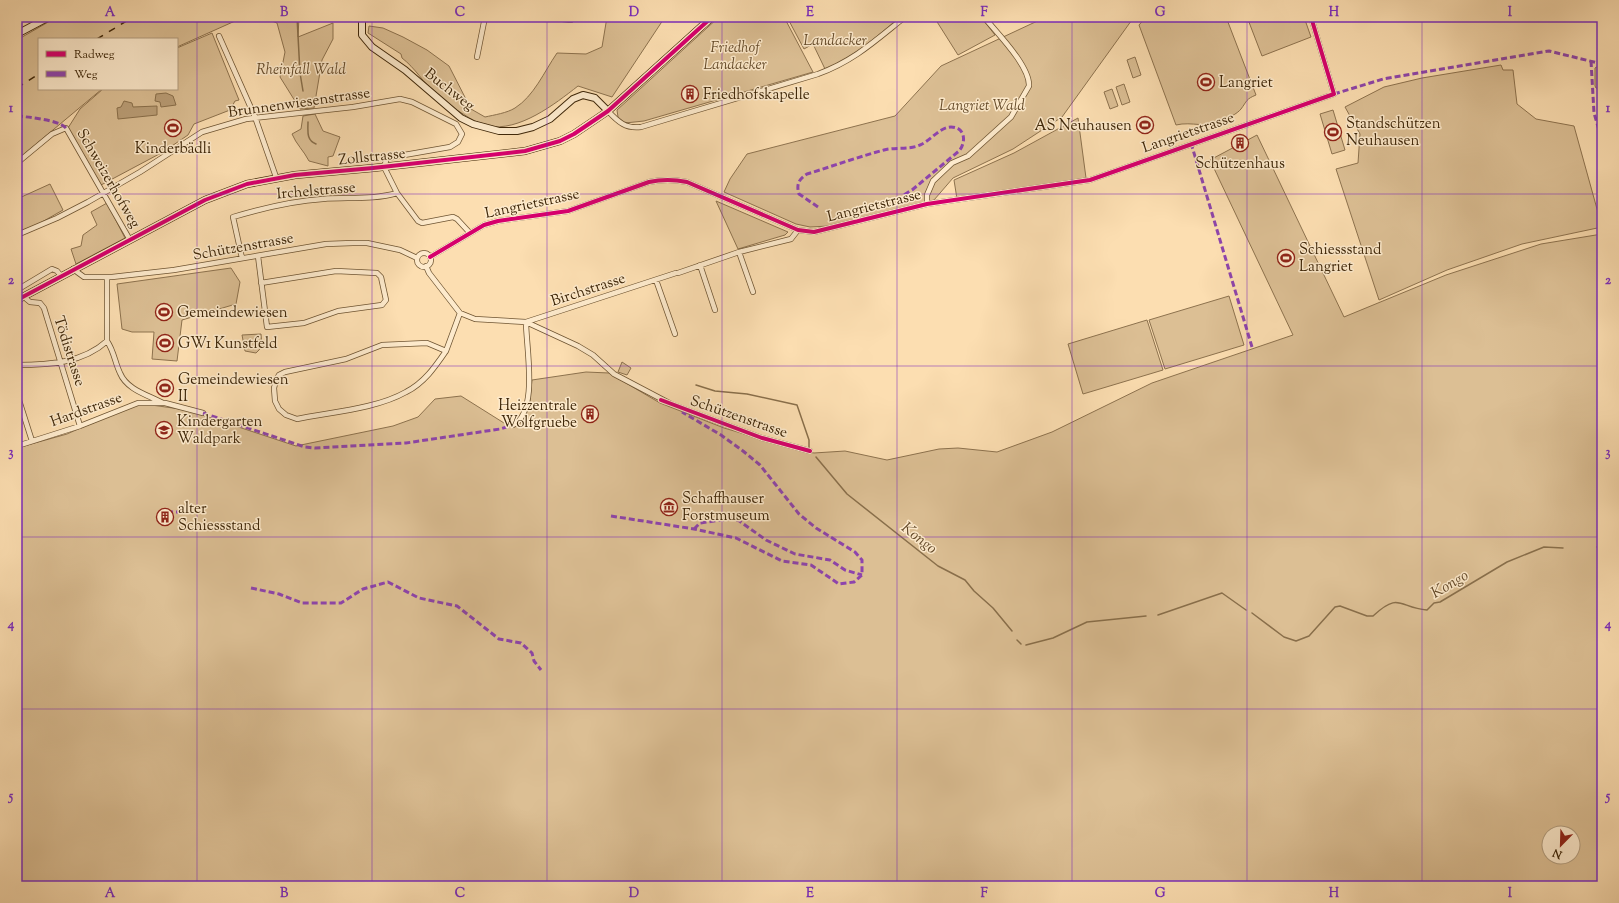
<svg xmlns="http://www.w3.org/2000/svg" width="1619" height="903" viewBox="0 0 1619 903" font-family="'Sorts Mill Goudy',serif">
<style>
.green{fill:#dcbf94;stroke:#8d724e;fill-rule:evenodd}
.water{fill:#bb9f78;stroke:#896f4b}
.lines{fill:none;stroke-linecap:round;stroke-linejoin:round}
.stream{stroke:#896f4b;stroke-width:1.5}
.street-casing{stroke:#6e5432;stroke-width:6}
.secondary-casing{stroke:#3e2608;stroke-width:8}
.primary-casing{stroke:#3e2608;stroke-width:8}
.street{stroke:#fdeacc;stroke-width:4.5}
.secondary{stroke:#fdeacc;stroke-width:6}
.primary{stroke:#fcdeb1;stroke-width:7}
.rail{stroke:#3e2608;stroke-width:1.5;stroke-dasharray:7 7;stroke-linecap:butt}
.quiet{stroke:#8e44ad;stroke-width:3;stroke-dasharray:6 3;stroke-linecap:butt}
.cycleway-casing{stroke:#fdeacc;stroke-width:6}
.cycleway{stroke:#d6006c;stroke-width:4}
.grid{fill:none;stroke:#7b2cbf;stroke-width:1;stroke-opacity:0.55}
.labels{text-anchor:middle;stroke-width:3;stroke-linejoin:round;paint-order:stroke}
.park-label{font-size:15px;font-style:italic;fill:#664c2b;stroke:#fdeacc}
.poi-label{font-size:15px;fill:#3e2608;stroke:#fdeacc;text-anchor:start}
.street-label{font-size:15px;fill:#3e2608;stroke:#fdeacc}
.water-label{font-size:16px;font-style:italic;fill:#644a2a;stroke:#fdeacc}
.neatline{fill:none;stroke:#7b2cbf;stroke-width:1.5}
.grid-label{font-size:13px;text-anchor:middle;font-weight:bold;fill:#7b2cbf}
</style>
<rect width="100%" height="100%" fill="#fcdeb1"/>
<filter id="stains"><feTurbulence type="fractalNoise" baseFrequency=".005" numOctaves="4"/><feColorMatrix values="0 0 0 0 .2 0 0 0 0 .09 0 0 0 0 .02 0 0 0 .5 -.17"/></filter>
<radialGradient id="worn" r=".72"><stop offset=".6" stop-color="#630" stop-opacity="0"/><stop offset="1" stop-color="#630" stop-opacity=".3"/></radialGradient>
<path class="green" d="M 57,17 L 244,17 L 177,47 L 177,39 L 39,39 L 39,89 L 102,89 L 17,160 L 17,40 Z
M 262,17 L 299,17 L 298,37 L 333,23 L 333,39 L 322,60 L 314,108 L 300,109 L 280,77 L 285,52 L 277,23 Z
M 607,17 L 665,17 L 612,97 L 578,86 C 555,104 519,132 488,126 C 478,124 468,117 460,112 C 451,107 443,102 435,94 C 424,83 415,68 402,58 L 401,54 L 368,33 L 369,26 L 383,28 L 403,37 L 427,50 L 449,66 L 471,109 L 485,117 C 494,115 507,113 515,108 C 534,96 544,72 557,53 L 586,54 L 602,47 Z
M 719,17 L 784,17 L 813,72 L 644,121 L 625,123 L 618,117 L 617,110 Z
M 787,17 L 900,17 C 876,37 854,57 825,69 L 813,44 L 804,49 Z
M 934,17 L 981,17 L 995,35 L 958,55 Z
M 1046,17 L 1134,17 L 1062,117 L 1013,149 L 953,178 L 934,200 L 829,226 L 810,227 L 796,224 L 724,192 L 730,179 L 747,154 L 895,116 L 941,66 Z
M 1146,17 L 1226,17 L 1256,95 C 1246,99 1247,101 1241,109 C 1237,114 1228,118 1222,121 C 1207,129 1192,121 1176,125 L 1139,25 Z
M 1247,17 L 1304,17 L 1311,37 L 1262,56 Z
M 212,33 L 239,100 L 235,101 L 230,110 L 194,124 L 188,135 L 163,152 L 101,185 L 68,128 L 80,109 L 103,89 L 177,89 L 177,48 Z
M 1135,57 L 1141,75 L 1133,78 L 1127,60 Z
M 1501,65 L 1503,70 L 1513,70 L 1517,104 L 1536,119 L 1574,126 L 1602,227 L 1522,244 L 1447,270 L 1379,300 L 1336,169 L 1358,163 L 1360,134 L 1345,107 L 1384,87 L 1422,78 Z
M 1600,65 L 1602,66 L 1602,89 L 1596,88 L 1595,86 L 1595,68 Z
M 1124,84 L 1130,102 L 1122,105 L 1116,87 Z
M 1112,89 L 1118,106 L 1110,109 L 1104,92 Z
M 1333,110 L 1345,150 L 1332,154 L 1320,114 Z
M 315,114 L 323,131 L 340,137 L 333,156 L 328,157 L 328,166 L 309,161 C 304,151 296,144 292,134 L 301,129 L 303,116 Z
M 1078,118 L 1086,178 L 957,199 L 954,180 L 1014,153 Z
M 1257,135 L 1344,317 L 1446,275 L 1541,244 L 1602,234 L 1602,886 L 17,886 L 17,448 L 67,434 L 137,403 L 187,410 L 296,446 L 393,426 L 418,417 L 435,399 L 461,396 L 504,423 L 523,421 L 529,407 L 532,380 L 586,372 L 609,373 L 660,403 L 724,428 L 802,451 L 814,453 L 845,451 L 887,460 L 939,449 L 958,448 L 997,452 L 1052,432 L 1152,383 L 1293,335 L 1210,160 ZM 1549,833 L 1573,833 L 1573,857 L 1549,857 Z
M 50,184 L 63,210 L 35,226 L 17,232 L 17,199 Z
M 716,201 L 788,232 L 785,235 L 738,249 Z
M 107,203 L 125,238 L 76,264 L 71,249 L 81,246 L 83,235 L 97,225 L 91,212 Z
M 231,268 L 240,282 L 236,304 L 182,320 L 177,361 L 152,359 L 154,332 L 132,332 L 122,329 L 117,284 Z
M 1229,296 L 1244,345 L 1165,369 L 1149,320 Z
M 1147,320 L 1163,370 L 1083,394 L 1068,344 Z
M 261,334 L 262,347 L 256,353 L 245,351 L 242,335 Z
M 622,362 L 631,368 L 627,375 L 618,372 Z"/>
<path class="water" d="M 166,93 L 173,96 L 176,105 L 161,107 L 160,102 L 155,101 L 156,94 Z
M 124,101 L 132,103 L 133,107 L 157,106 L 157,115 L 118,119 L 117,108 L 121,107 Z
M 177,124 L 180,128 L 179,131 L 172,132 L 167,131 L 167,127 L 174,127 L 174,125 Z"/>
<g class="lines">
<path class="stream" d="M 297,17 L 300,73 L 303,91
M 308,122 C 308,131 306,140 316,144
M 696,385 L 715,391 L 747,394 L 797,405 L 809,440 L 809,449
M 816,457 L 847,494 L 938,566 L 965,580 L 974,591 L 993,608 L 1012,631
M 1597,547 L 1602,547
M 1252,613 L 1284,637 L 1296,641 L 1309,636 L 1335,607 L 1340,606 L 1367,616 L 1373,616 C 1400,591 1399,608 1427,610 L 1434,603 L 1440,602 L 1507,562 L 1544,547 L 1563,548
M 1158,615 L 1222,593 L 1246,610
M 1017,640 L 1021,644
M 1026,645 L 1053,638 L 1087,622 L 1146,616"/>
<g class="street-casing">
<path id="street" d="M 544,17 L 571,20 L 572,17
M 219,36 L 255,117 L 276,177
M 477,57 L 485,17
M 608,111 C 618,122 626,129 641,127 L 818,74 C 854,61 876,40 905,17
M 17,163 L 52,134 L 66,128 L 130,240
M 927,204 L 927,195 L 933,181 L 952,163 L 968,156 L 1011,117 L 1029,86 C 1030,66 997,33 984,17
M 17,235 L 57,218 L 88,202 L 140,172 L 202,132 L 246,119 L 353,107 L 400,99 L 412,102 L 456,124 L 462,134 L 458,142 L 450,147 L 387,158 L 384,167 L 397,193 L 418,221 L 422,223 L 453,217 L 457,219 L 469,232
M 739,252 L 753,292
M417 260a7 7 0 1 1 14 0a7 7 0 1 1-14 0Z
M 258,256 L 267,327 L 304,323 L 338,311 L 382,305 L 386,300 L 381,277 L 377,273 L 336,271 L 261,283
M 430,257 L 484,225 L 498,221 L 568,211 L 649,182 C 662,179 673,179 687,182 L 798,230 L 814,232 L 927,204 L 1090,180 L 1334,94 L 1311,17
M 242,258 L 233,217 C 263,208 292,201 323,199 C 347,197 373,200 397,193
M 700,265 L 715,310
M 426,266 L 429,273 L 460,313 L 475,319 L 526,322 L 578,346 L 593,355 L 614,374 L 671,404 L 762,438 L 810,451
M 73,269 L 84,277 L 112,277 L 174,270 L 326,244 L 353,243 L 367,243 L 400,250 L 417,258
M 678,273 L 739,252 L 791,239 L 798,230
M 656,280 L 675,334
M 17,290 L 52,269 L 57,271 L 61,276
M 24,297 L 30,302 L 40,303 L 44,308 L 80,426
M 526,322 L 676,273
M 107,341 C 114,351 115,363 120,373 C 127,390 148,395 163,403
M 427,343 L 446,351 C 435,367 424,383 406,392 C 376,409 331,412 297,419 L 286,415 L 279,409 L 275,401 L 274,388 L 276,380 L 279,375 L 285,372 L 346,359 L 382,345 Z
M 446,351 L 460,313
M 17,365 C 49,365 83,363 107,341 L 107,277
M 17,394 L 32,441
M 513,425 C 539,412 526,347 526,322
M 17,446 L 80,426 L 138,403 L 165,403 L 203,413"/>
</g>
<g class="secondary-casing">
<path id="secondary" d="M 362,17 L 362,35 L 372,47 L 405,70 L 461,118 L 473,124 L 499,131 L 517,131 L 533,127 L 550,119 L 573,99 L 583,95 L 595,98 L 608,111
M 17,34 L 49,17"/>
</g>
<g class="primary-casing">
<path id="primary" d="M 17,300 L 205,200 L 247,184 L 295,175 L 373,168 L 525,151 L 560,141 L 574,134 L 608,111 L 712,17"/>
</g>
<use href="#street" class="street"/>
<use href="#secondary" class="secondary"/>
<use href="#primary" class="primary"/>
<path class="rail" d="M 97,39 L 133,17
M 17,88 L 39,74"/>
<path class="quiet" d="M 1591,61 L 1594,113 L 1602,140
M 1334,94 L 1383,79 L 1549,51 L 1602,64
M 17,116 C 28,117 59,120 66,128
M 1191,143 L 1252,347
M 818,207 L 799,194 C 796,184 799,179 807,174 C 833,166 858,157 884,150 C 895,147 909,150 920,145 C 930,141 940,127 951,127 C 966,127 966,143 959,151 L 912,190 L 902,196
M 203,413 L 305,447 L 315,448 L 406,443 L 500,429 L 513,425
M 167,512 L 182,512
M 611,516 L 694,529 L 736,538 L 782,561 L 811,565 L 839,584 L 854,582 L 862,575 L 862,560 L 855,552 L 816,528 L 799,514 L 760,465 L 743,451 L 721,435 L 682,412
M 694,529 L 700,523 L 729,519 L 738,520 L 766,540 L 795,554 L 830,560 L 845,570 L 862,575
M 251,588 L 279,594 L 302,603 L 341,603 L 363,589 L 388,582 L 419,598 L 457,606 L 499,639 L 521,643 L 532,653 L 534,661 L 541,670"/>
<g class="cycleway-casing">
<path id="cycleway" d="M 430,257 L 484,225 L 498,221 L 568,211 L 649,182 C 662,179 673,179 687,182 L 798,230 L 814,232 L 927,204 L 1090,180 L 1334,94 L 1311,17
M 17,300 L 205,200 L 247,184 L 295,175 L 373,168 L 525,151 L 560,141 L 574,134 L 608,111 L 712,17
M 661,400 L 762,438 L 810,451"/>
</g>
<use href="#cycleway" class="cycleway"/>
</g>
<path class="grid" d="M 197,17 L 197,886M 372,17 L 372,886M 547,17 L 547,886M 722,17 L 722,886M 897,17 L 897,886M 1072,17 L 1072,886M 1247,17 L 1247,886M 1422,17 L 1422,886M 17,194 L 1602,194M 17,366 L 1602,366M 17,537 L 1602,537M 17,709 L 1602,709"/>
<defs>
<g id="stadium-ring" transform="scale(0.9)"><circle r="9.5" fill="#fdeacc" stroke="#8f2418" stroke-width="1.5"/><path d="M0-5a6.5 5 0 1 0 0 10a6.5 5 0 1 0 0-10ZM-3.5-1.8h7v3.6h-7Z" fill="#8f2418"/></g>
<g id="building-ring" transform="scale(0.9)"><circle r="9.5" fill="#fdeacc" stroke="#8f2418" stroke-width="1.5"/><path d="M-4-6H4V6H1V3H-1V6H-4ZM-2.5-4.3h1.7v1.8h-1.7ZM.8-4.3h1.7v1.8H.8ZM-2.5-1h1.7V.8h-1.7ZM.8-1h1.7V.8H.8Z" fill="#8f2418"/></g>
<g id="school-ring" transform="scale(0.9)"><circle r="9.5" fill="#fdeacc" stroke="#8f2418" stroke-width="1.5"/><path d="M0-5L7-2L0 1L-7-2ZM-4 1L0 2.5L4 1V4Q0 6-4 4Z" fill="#8f2418"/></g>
<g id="museum-ring" transform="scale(0.9)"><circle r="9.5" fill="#fdeacc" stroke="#8f2418" stroke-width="1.5"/><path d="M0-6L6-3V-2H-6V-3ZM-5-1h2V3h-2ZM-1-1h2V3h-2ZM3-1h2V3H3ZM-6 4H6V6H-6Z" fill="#8f2418"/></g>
</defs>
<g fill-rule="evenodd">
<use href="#stadium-ring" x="1206" y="82"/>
<use href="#building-ring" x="690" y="94"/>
<use href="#stadium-ring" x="1145" y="125"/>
<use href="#stadium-ring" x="173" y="128"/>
<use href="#stadium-ring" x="1333" y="132"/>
<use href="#building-ring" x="1240" y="143"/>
<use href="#stadium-ring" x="1286" y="258"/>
<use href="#stadium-ring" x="164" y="312"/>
<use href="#stadium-ring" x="165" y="343"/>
<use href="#stadium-ring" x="165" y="388"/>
<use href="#building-ring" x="590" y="414"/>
<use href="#school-ring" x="164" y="430"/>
<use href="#museum-ring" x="669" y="507"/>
<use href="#building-ring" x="165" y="517"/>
</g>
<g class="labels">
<g class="park-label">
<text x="835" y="45">Landacker</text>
<text x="735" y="52">Friedhof<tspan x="735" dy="17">Landacker</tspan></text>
<text x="301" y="74">Rheinfall Wald</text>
<text x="982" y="110">Langriet Wald</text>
</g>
<g class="poi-label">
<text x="1219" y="87">Langriet</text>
<text x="703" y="99">Friedhofskapelle</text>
<text x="1346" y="128">Standschützen<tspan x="1346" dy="17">Neuhausen</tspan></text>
<text x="1132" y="130" text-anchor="end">AS Neuhausen</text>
<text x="173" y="153" text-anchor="middle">Kinderbädli</text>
<text x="1240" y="168" text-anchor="middle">Schützenhaus</text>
<text x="1299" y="254">Schiessstand<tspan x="1299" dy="17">Langriet</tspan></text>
<text x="177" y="317">Gemeindewiesen</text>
<text x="178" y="348">GW1 Kunstfeld</text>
<text x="178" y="384">Gemeindewiesen<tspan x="178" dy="17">II</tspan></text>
<text x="577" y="410" text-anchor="end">Heizzentrale<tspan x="577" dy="17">Wolfgruebe</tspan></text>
<text x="177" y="426">Kindergarten<tspan x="177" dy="17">Waldpark</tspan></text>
<text x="682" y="503">Schaffhauser<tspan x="682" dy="17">Forstmuseum</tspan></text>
<text x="178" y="513">alter<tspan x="178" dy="17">Schiessstand</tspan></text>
</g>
<g class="street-label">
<text transform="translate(450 89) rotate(38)" y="5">Buchweg</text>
<text transform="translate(299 102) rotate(-8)" y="5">Brunnenwiesenstrasse</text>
<text transform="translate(1188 132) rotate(-19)" y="5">Langrietstrasse</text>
<text transform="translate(372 156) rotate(-6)" y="5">Zollstrasse</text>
<text transform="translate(109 178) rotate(60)" y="5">Schweizerhofweg</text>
<text transform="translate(316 190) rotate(-5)" y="5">Irchelstrasse</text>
<text transform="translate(532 203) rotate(-12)" y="5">Langrietstrasse</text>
<text transform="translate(874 205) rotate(-14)" y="5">Langrietstrasse</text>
<text transform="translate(243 246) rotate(-10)" y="5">Schützenstrasse</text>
<text transform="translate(588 289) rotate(-18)" y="5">Birchstrasse</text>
<text transform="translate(70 351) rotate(72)" y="5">Tödistrasse</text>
<text transform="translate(86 409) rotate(-20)" y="5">Hardstrasse</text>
<text transform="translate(739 416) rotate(19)" y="5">Schützenstrasse</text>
</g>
<g class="water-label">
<text transform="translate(920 537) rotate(38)" y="6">Kongo</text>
<text transform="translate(1449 583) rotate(-31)" y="6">Kongo</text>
</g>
</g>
<rect width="1619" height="903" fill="none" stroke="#fcdeb1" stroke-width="44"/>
<rect x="38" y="38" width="140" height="52" fill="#fdeacc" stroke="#b19c7e"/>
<rect x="46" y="51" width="20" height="6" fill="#d6006c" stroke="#b19c7e"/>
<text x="74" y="58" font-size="12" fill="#3e2608">Radweg</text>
<rect x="46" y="71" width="20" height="6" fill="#8e44ad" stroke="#b19c7e"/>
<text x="74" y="78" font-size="12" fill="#3e2608">Weg</text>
<g transform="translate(1561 845) rotate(203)"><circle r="19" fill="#fdeacc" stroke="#b19c7e"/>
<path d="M0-3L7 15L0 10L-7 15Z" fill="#8f2418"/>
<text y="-6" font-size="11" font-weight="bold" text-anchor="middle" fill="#3e2608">N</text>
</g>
<rect x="22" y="22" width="1575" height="859" class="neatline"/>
<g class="grid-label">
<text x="110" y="16">A</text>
<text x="284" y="16">B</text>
<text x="460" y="16">C</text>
<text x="634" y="16">D</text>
<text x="810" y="16">E</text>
<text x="984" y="16">F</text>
<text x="1160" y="16">G</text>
<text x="1334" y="16">H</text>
<text x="1510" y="16">I</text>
<text x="11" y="112">1</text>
<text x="1608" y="112">1</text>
<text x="11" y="284">2</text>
<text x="1608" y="284">2</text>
<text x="11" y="456">3</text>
<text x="1608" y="456">3</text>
<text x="11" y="628">4</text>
<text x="1608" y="628">4</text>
<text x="11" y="800">5</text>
<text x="1608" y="800">5</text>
<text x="110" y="897">A</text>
<text x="284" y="897">B</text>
<text x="460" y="897">C</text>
<text x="634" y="897">D</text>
<text x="810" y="897">E</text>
<text x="984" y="897">F</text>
<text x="1160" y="897">G</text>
<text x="1334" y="897">H</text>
<text x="1510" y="897">I</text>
</g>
<rect width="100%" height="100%" filter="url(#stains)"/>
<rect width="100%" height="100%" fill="url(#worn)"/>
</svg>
